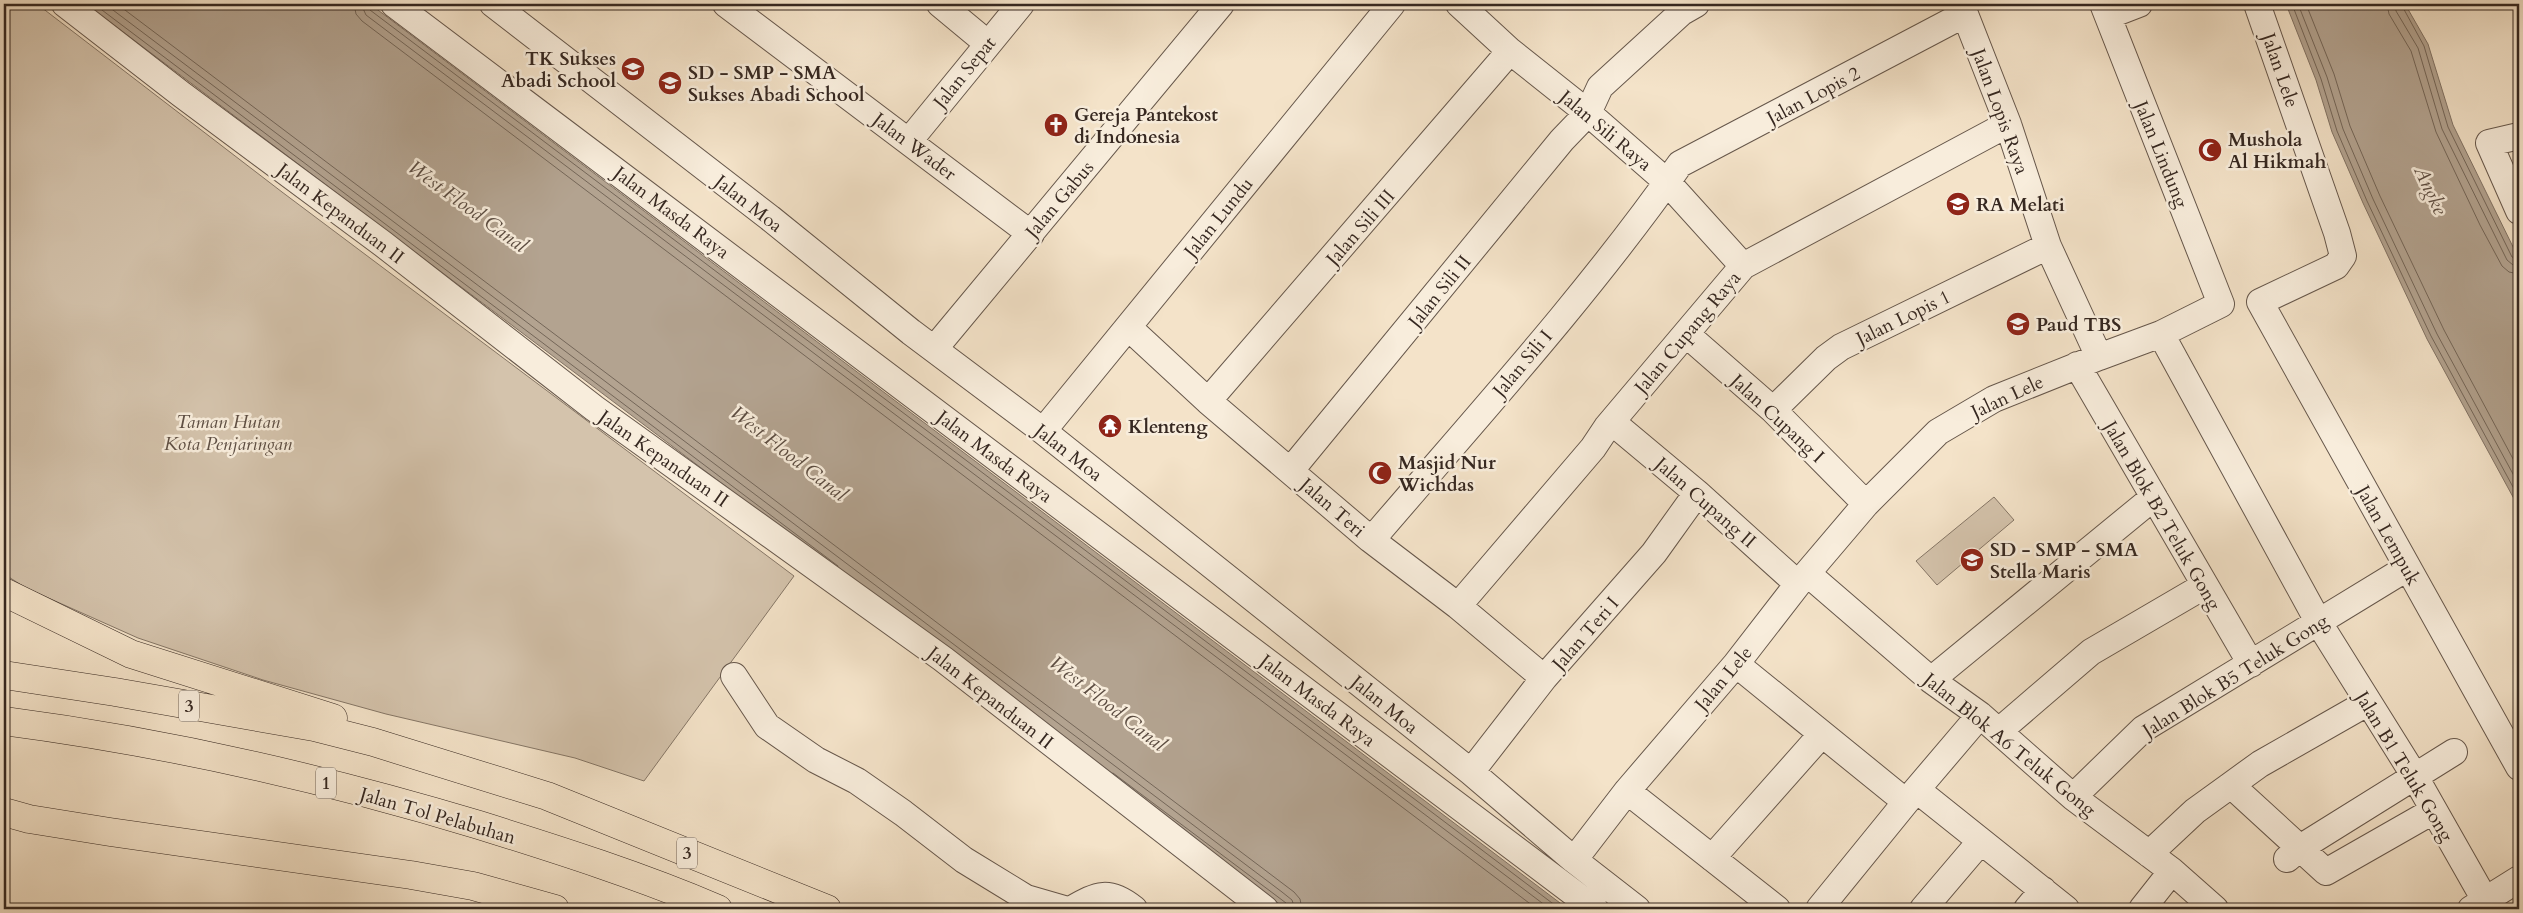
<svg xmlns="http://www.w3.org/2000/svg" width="2523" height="913" viewBox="0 0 2523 913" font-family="Cardo,serif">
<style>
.green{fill:#d4c3ac;stroke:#857666}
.water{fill:#b3a390;stroke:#817264}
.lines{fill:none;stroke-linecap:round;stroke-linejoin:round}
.shore{stroke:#746658;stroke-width:1}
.minor-casing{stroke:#66574b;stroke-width:28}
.highway-casing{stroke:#362821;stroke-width:29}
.minor{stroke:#f8eddc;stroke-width:26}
.highway{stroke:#f4e3c9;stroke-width:28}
.labels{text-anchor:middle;stroke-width:5;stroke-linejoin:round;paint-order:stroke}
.shield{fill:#f8eddc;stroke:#706359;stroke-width:1}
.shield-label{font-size:18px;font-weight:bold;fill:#362821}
.poi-label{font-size:19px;font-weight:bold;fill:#362821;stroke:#f8eddc;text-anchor:start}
.street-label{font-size:19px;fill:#362821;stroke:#f8eddc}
.park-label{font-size:19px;font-style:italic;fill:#5e4f44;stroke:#f8eddc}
.water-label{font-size:20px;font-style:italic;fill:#5c4d42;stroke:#f8eddc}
</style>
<rect width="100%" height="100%" fill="#f4e3c9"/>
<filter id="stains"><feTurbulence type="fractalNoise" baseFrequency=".004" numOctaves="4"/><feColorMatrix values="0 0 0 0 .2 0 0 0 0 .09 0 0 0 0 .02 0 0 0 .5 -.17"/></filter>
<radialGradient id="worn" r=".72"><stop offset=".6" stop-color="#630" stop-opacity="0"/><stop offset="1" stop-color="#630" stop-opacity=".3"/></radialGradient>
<path class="green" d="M 4,4 L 37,4 L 282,192 L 794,576 L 644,781 L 575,758 L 386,714 L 263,680 L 138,638 L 26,588 L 4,574 Z
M 1994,497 L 2014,520 L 1937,585 L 1916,561 Z"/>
<path class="water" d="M 86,4 L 370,4 L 1568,909 L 1286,909 Z
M 2286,4 L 2405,4 L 2428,44 L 2453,125 L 2519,259 L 2519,508 L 2427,339 L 2363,203 L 2332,132 L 2316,80 Z"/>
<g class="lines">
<path class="shore" d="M 94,4 L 838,566
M 105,4 L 1282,892 L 1292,900 L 1295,909
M 117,4 L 1294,892 L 1300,899 L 1302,909
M 354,4 L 356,14 L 362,21 L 1537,909
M 361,4 L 366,15 L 1550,909
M 367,4 L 370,10 L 1560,909
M 2292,4 L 2321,79 L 2337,131 L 2367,201 L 2431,336 L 2519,498
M 2298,4 L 2327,77 L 2343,129 L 2373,199 L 2437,334 L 2519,485
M 2306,4 L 2334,74 L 2350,126 L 2380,196 L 2444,330 L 2519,470
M 2387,4 L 2389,14 L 2411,51 L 2436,132 L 2480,225 L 2502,266 L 2509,272 L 2519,274
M 2395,4 L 2396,11 L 2418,48 L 2442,129 L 2507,260 L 2513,265 L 2519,266
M 2401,4 L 2424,46 L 2448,127 L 2512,257 L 2519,260
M 1113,773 L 1286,903 L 1288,909"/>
<g class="minor-casing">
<path id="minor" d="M 65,4 L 181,94 L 383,244 L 594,408 L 943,659 L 1265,909
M 394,4 L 1595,909
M 493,4 L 770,218 L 911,332 L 1043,431 L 1471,772 L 1574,860 L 1637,909
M 726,4 L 1031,234
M 940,4 L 987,43
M 1459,4 L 1510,51 L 1588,113 L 1667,182 L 1743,266
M 1961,4 L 2008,124 L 2048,246 L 2099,357
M 2103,4 L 2221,304
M 2257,4 L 2337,233 L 2343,256 L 2336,266 L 2260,302
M 2108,16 L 2139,4
M 2519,136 L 2489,143 L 2519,211
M 909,141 L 1021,4
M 2260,302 L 2519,767
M 1128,327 L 1208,401 L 1370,539 L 1458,606 L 1544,678
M 1686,334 L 1773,410 L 1866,504
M 2161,334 L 2319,623 L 2414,775 L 2490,909
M 935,348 L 1221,4
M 2077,365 L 2251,664
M 1208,401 L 1510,51
M 1773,410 L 1826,358 L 1841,347 L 2048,246
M 1612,422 L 1697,493 L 1798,584
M 1043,431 L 1392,4
M 1291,470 L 1562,140 L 1588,113 L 1600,87 L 1682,12 L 1696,4
M 1370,539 L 1380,530 C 1483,410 1589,293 1680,164 L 1965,14
M 1808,574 L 1931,680 L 1980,715 L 2073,797 L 2172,871 L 2215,909
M 1458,606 L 1593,448 L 1607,427 L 1743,266 L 2008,124
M 1736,664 L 1906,802
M 734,676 L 767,726 L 816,760 L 857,781 L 903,813 L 964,860 L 1026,898 L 1064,909
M 1931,680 L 2154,497
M 2367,703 L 2260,764 L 2231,785 L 2326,872 L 2433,811
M 1999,731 L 2091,652 L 2204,586
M 1471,772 L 1544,678 L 1654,553 L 1697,493
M 1917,790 L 2066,909
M 1627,791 L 1777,909
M 2073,797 L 2143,729 L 2407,568
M 2149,854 L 2195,811 L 2231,785
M 1712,858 L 1822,734
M 2287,859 L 2300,848 L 2454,752
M 1574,860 L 1627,791 L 1736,664 L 1798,584 L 1866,504 L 1938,432 L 1994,399 L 2099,357 L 2161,334 L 2221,304
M 1072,909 C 1098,894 1109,889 1134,909
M 1819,909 L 1906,802 L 1980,715
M 1923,909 L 1980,842
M 2027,909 L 2043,890
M 2142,909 L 2172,871
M 2471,909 L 2519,879"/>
</g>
<g class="highway-casing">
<path id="highway" d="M 4,592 L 131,654 L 333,718
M 4,675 L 115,692 L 314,727 L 373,742 L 547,796 L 827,909
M 4,721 C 165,742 323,778 479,825 C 559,850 641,876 718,909
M 4,812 L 29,819 L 110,832 L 411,875 L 473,886 L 555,909"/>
</g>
<use href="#minor" class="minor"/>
<use href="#highway" class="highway"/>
</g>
<defs>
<g id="school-disc" transform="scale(1.25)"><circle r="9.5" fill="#8f2418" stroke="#f8eddc"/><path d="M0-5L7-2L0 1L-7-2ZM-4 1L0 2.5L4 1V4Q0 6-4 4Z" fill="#fff"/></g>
<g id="church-disc" transform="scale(1.25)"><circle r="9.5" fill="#8f2418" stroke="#f8eddc"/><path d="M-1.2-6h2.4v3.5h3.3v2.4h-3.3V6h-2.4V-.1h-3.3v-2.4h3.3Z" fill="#fff"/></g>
<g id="mosque-disc" transform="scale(1.25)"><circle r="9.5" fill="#8f2418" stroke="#f8eddc"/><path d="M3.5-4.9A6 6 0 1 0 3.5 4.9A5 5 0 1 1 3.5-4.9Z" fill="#fff"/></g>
<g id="temple-disc" transform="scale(1.25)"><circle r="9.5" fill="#8f2418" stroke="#f8eddc"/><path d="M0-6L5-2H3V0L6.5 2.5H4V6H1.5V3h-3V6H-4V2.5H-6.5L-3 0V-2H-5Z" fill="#fff"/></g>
</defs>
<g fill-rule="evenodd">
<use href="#school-disc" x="633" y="69"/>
<use href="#school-disc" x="670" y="83"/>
<use href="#church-disc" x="1056" y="125"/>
<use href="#mosque-disc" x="2210" y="150"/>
<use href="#school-disc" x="1958" y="204"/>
<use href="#school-disc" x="2018" y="324"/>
<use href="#temple-disc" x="1110" y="426"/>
<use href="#mosque-disc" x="1380" y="473"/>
<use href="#school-disc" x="1972" y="560"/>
</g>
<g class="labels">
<g class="shield">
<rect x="179" y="690.5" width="20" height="31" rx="4"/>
<rect x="316" y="767.5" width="20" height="31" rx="4"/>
<rect x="677" y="837.5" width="20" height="31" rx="4"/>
</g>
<g class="shield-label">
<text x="189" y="712">3</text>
<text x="326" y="789">1</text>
<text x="687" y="859">3</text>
</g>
<g class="poi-label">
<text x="616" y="65" text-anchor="end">TK Sukses<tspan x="616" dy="22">Abadi School</tspan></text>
<text x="688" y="79">SD - SMP - SMA<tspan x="688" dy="22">Sukses Abadi School</tspan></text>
<text x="1074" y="121">Gereja Pantekost<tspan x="1074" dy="22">di Indonesia</tspan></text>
<text x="2228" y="146">Mushola<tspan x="2228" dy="22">Al Hikmah</tspan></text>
<text x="1976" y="211">RA Melati</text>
<text x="2036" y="331">Paud TBS</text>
<text x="1128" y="433">Klenteng</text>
<text x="1398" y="469">Masjid Nur<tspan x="1398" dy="22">Wichdas</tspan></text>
<text x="1990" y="556">SD - SMP - SMA<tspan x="1990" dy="22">Stella Maris</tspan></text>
</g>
<g class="street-label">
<text transform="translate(2281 70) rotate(71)" y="7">Jalan Lele</text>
<text transform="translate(964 72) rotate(-51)" y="7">Jalan Sepat</text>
<text transform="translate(1813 95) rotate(-28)" y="7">Jalan Lopis 2</text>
<text transform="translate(2001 111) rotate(70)" y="7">Jalan Lopis Raya</text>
<text transform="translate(1606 130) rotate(40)" y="7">Jalan Sili Raya</text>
<text transform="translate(915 146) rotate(37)" y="7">Jalan Wader</text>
<text transform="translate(2162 154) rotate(68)" y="7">Jalan Lindung</text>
<text transform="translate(1059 199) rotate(-50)" y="7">Jalan Gabus</text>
<text transform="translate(749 203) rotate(38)" y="7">Jalan Moa</text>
<text transform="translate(672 212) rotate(37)" y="7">Jalan Masda Raya</text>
<text transform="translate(341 213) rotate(37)" y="7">Jalan Kepanduan II</text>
<text transform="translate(1218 217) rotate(-51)" y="7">Jalan Lundu</text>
<text transform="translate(1360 227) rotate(-49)" y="7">Jalan Sili III</text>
<text transform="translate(1439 291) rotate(-51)" y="7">Jalan Sili II</text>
<text transform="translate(1903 317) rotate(-26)" y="7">Jalan Lopis 1</text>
<text transform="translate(1687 332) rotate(-50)" y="7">Jalan Cupang Raya</text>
<text transform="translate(1522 363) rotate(-50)" y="7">Jalan Sili I</text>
<text transform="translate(2007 396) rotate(-25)" y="7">Jalan Lele</text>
<text transform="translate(1778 418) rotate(43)" y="7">Jalan Cupang I</text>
<text transform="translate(1069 452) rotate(38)" y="7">Jalan Moa</text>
<text transform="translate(995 456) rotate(37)" y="7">Jalan Masda Raya</text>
<text transform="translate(664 458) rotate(35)" y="7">Jalan Kepanduan II</text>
<text transform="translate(1706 502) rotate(41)" y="7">Jalan Cupang II</text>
<text transform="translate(1333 507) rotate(41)" y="7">Jalan Teri</text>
<text transform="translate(2163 515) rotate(60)" y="7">Jalan Blok B2 Teluk Gong</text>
<text transform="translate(2389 535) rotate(61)" y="7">Jalan Lempuk</text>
<text transform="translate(1585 633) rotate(-49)" y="7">Jalan Teri I</text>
<text transform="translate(2235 675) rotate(-32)" y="7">Jalan Blok B5 Teluk Gong</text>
<text transform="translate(1723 678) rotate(-50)" y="7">Jalan Lele</text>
<text transform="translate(991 697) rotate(38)" y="7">Jalan Kepanduan II</text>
<text transform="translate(1318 700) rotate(37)" y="7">Jalan Masda Raya</text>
<text transform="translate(1385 704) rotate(39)" y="7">Jalan Moa</text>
<text transform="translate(2010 744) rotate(39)" y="7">Jalan Blok A6 Teluk Gong</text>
<text transform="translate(2405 766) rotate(59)" y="7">Jalan B1 Teluk Gong</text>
<text transform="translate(438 815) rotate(16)" y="7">Jalan Tol Pelabuhan</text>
</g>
<g class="park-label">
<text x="228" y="428">Taman Hutan<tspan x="228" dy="22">Kota Penjaringan</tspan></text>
</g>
<g class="water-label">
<text transform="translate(2431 190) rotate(65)" y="7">Angke</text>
<text transform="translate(468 206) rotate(36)" y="7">West Flood Canal</text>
<text transform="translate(789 453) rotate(38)" y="7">West Flood Canal</text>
<text transform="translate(1108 703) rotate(38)" y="7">West Flood Canal</text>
</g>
</g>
<rect width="2523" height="913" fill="none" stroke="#f4e3c9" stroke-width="20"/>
<rect x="5" y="5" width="2513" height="903" fill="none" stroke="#362821" stroke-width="2.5"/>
<rect x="10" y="10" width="2503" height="893" fill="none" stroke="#362821"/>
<rect width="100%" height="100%" filter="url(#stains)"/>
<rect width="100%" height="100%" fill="url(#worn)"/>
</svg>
